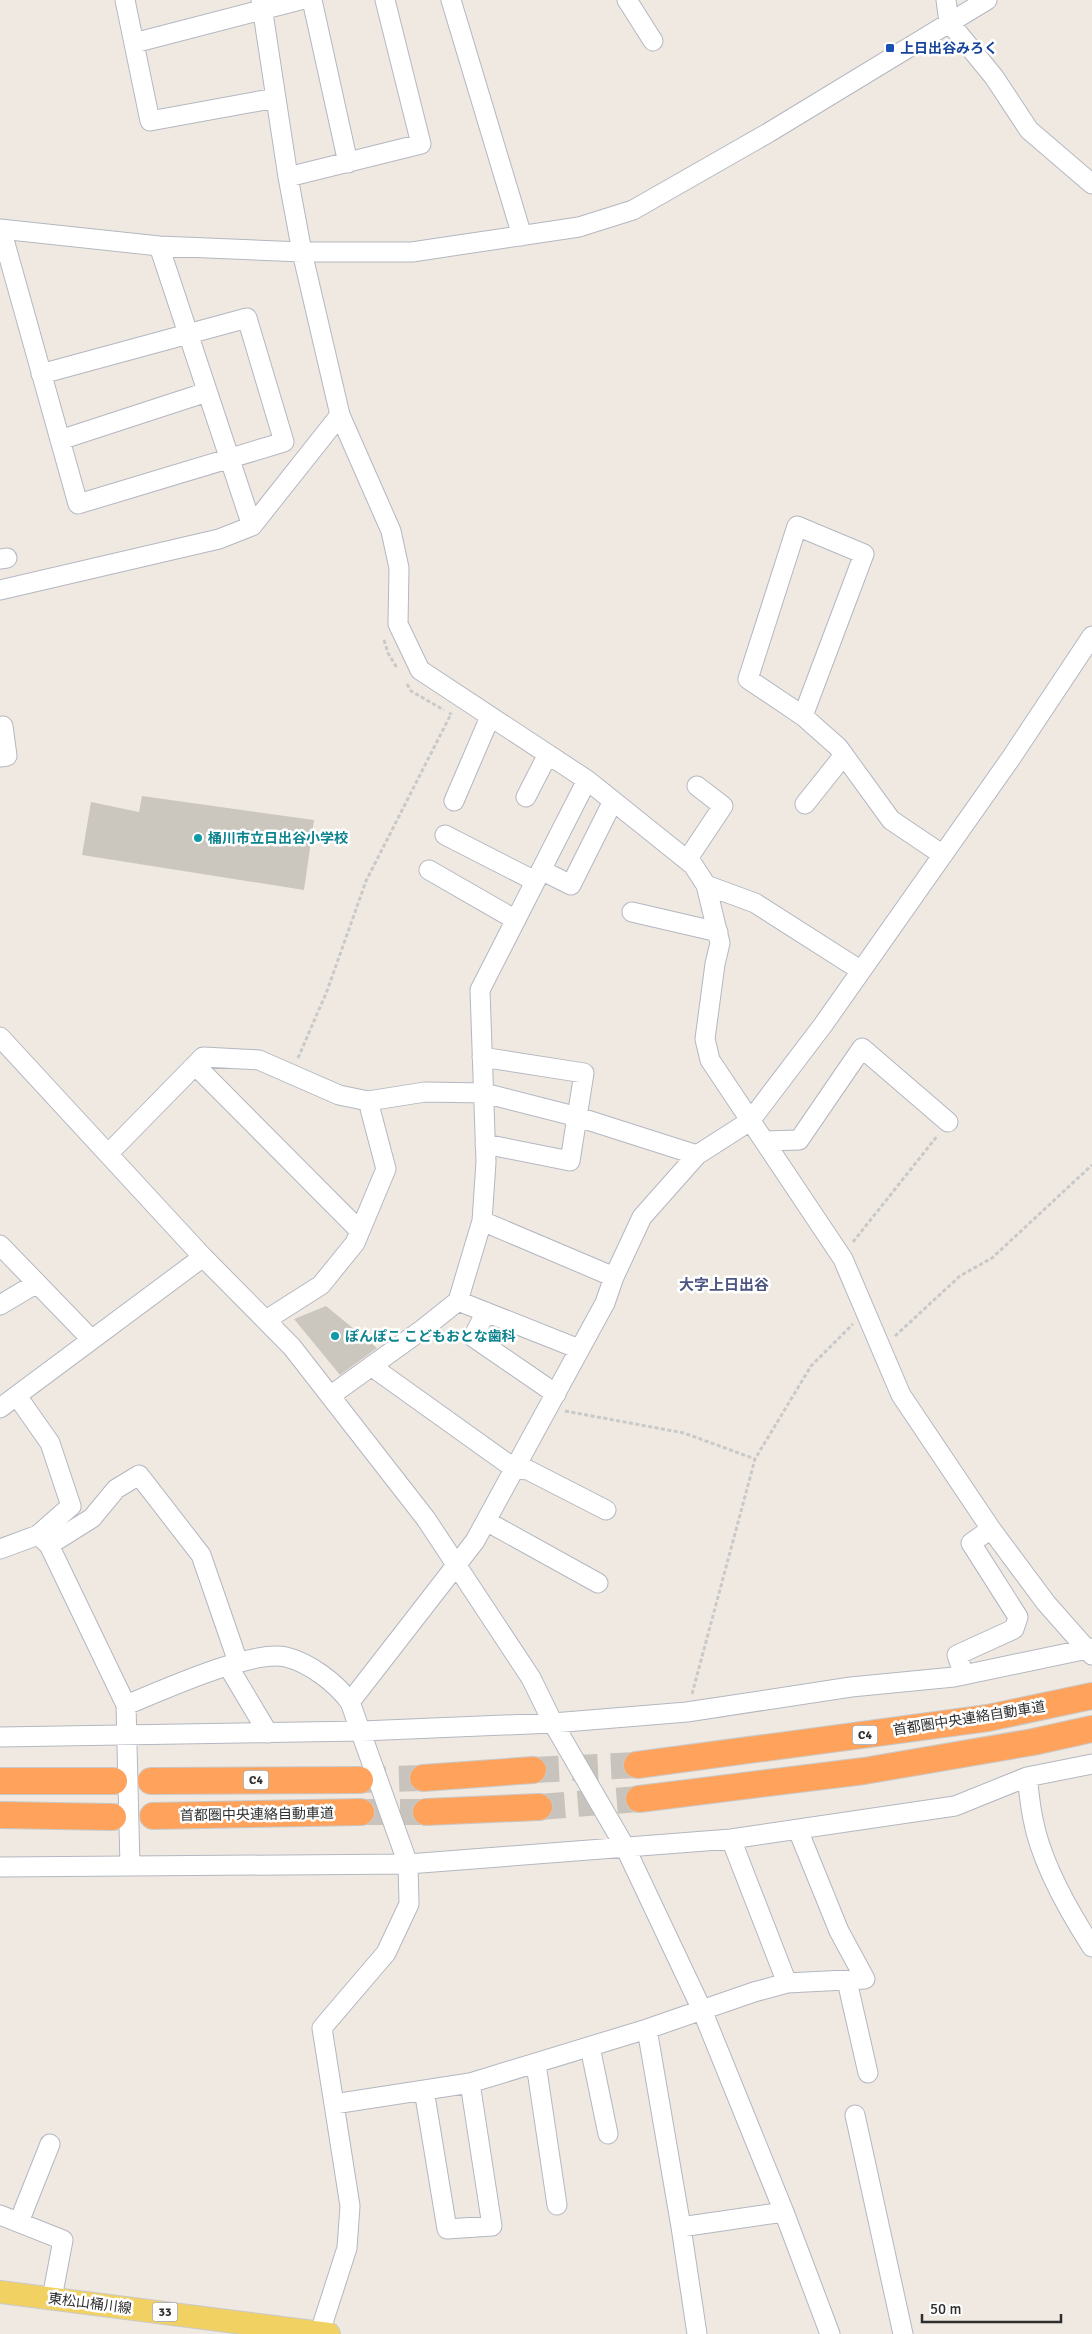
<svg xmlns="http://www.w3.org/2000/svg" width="1092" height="2334" viewBox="0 0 1092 2334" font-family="Signika,'Noto Sans JP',sans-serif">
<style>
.building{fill:#cbc7bf}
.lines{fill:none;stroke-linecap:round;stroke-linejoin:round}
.highway-tunnel{stroke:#c8c4bd;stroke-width:26;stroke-dasharray:26 13;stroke-linecap:butt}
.minor-casing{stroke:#b4b7c1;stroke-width:21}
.major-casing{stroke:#c9c9c9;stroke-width:24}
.highway-casing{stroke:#c9c9c9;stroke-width:28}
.path{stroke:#c9c9c9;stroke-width:3;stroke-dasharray:4 2.5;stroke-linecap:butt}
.minor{stroke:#fff;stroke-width:19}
.major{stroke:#f2d163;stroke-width:22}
.highway{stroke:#ffa35c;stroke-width:26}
.transit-dot{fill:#1a4fb4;stroke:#fff;stroke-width:2}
.culture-dot{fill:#0f9aa8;stroke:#fff;stroke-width:2}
.labels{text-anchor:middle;stroke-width:5;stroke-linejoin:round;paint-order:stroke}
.shield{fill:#fff;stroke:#6d6d6d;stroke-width:1}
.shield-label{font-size:12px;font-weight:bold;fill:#2e2e2e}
.transit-label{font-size:14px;font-weight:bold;fill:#164399;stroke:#fff;text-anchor:start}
.culture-label{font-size:14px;font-weight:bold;fill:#0d838f;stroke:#fff;text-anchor:start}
.street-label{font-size:14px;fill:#2e2e2e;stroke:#fff}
.neighbourhood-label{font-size:15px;font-weight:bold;fill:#4d5680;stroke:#fff}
</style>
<rect width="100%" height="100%" fill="#efe9e1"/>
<path class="building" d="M 142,796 L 314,820 L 304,890 L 82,855 L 91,802 L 139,812 Z
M 326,1306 L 377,1348 L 340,1375 L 294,1319 Z"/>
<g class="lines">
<path class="highway-tunnel" d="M 533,1770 L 637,1765
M 360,1780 L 423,1778
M 539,1807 L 639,1799
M 361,1812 L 426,1812"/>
<g class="minor-casing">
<path id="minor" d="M 125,0 L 150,121 L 276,98
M 261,0 L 288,177 L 302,252 L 340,415 L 391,531 L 399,568 L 398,624 L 420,670 L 587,780 L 693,865 L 706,885 L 720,943 L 715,964 L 705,1039 L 710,1060 L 843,1259 L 901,1395 L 991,1529 L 1046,1603 L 1092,1655
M 312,0 L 348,163
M 451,0 L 522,236
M 627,0 L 653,41
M 946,0 L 949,22 L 994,77 L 1029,130 L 1092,184
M 134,43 L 300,0
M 288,177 L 421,144 L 385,0
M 0,229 L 159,246 L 302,252 L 412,252 L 579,227 L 633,210 L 768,133 L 987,0
M 1,229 L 78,504 L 284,442 L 247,318 L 41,374
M 159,246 L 252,526
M 60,440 L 207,392
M 0,559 L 7,558
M 0,590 L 219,539 L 252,526 L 340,415
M 803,716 L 864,554 L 797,526 L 748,679 L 803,716 L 838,747 L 891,820 L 943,855
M 0,757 L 7,756 L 3,726
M 526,797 L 548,754
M 454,801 L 490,717
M 805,804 L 844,755
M 445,835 L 535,881
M 687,860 L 723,806 L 697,786
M 429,870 L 516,920
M 541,870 L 571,885 L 613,801
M 706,885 L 755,903 L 860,970
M 632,912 L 718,932
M 0,1037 L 203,1257 L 292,1347 L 426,1519 L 531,1678 L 553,1723 L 625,1847 L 702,2010 L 784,2212 L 830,2334
M 482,1057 L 584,1073 L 570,1161 L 485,1144
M 195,1065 L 360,1231
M 764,1141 L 799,1140 L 862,1048 L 948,1122
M 108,1154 L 203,1057 L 259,1060 L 339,1095 L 368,1101 L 425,1092 L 484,1093 L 578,1117 L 697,1155
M 482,1221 L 614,1277
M 0,1245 L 91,1339
M 458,1301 L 579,1349
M 0,1305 L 37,1283
M 486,1312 L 473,1337 L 556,1394
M 266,1320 L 321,1285 L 355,1243 L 386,1169 L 368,1101
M 371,1366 L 515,1469 L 528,1470 L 606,1510
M 17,1396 L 50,1443 L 71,1506 L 38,1535
M 330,1396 L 423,1329 L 458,1301 L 482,1221 L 486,1162 L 480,990 L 587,780
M 0,1408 L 203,1257
M 486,1521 L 598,1583
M 49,1545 L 92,1518 L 116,1489 L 139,1475 L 201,1555 L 238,1662
M 0,1549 L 38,1535 L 49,1545 L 126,1705 L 130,1866
M 228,1666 L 268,1733
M 964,1675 L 957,1655 L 1014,1629 L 1018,1617 L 971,1543 L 991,1529
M 350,1702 L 475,1541 L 605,1303 L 614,1277 L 642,1217 L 697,1155 L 750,1121 L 823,1025 L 1011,758 L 1092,636
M 126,1705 C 161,1691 252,1649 286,1657 C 310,1663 336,1683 350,1702 L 408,1864 L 409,1904 L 386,1953 L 322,2028 L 350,2206 L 347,2248 L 320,2332
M 0,1737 L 362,1731 L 553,1723 L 687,1712 L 851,1687 L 954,1677 L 1092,1648
M 1027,1777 C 1029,1791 1030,1805 1033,1819 C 1041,1862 1068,1910 1092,1947
M 731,1839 L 787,1983
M 0,1867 L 408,1864 L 731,1839 L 955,1806 L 1027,1777 L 1092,1764
M 847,1981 L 868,2073
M 647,2029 L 681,2227 L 697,2334
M 590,2047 L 608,2134
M 536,2064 L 557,2205
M 424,2090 L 447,2229 L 492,2226 L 470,2083
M 334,2104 L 470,2083 L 647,2029 L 754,1992 L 787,1983 L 865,1979 L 839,1931 L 798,1830
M 855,2115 L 903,2334
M 0,2215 L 63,2240 L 52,2298
M 19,2222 L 50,2144
M 681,2227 L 784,2212"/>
</g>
<g class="major-casing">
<path id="major" d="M 0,2292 L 329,2334"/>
</g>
<g class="highway-casing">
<path id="highway" d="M 637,1765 L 988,1718 L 1092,1696
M 423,1778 L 533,1770
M 0,1781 L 114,1781
M 151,1781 L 360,1780
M 639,1799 L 864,1771 L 1033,1742 L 1092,1729
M 426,1812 L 539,1807
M 0,1815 L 113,1817
M 153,1816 L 361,1812"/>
</g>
<path class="path" d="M 384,640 L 388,653 L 397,668
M 407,684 L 411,691 L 444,710
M 298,1058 L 327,991 L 366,881 L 451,714 L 449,713
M 853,1242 L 938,1135
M 895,1336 L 960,1276 L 992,1258 L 1092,1165
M 565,1411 L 684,1433 L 755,1459
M 692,1694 L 755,1459 L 811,1366 L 853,1324"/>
<use href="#minor" class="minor"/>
<use href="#major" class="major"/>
<use href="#highway" class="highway"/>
</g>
<rect class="transit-dot" x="885" y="43" width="10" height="10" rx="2.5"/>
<g class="culture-dot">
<circle cx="198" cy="838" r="5"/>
<circle cx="335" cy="1336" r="5"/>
</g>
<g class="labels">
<g class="shield">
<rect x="852.5" y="1725.5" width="25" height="19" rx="4"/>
<rect x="243.5" y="1770.5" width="25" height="19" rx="4"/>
<rect x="152.5" y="2302.5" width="25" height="19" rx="4"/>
</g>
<g class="shield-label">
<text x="865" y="1739">C4</text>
<text x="256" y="1784">C4</text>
<text x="165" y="2316">33</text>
</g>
<g class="transit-label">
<text x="900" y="53">上日出谷みろく</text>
</g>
<g class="culture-label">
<text x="208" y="843">桶川市立日出谷小学校</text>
<text x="345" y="1341">ぽんぽこ こどもおとな歯科</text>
</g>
<g class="street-label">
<text transform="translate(969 1718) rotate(-9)" y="5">首都圏中央連絡自動車道</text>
<text transform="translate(257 1814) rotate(-1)" y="5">首都圏中央連絡自動車道</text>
<text transform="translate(90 2303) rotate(7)" y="5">東松山桶川線</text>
</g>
<g class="neighbourhood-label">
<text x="724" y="1290">大字上日出谷</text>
</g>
</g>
<path d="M922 2314v8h139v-8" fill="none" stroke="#2e2e2e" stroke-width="2.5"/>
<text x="930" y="2314" font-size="15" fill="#2e2e2e" stroke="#ffffff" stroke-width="4" paint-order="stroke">50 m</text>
</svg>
